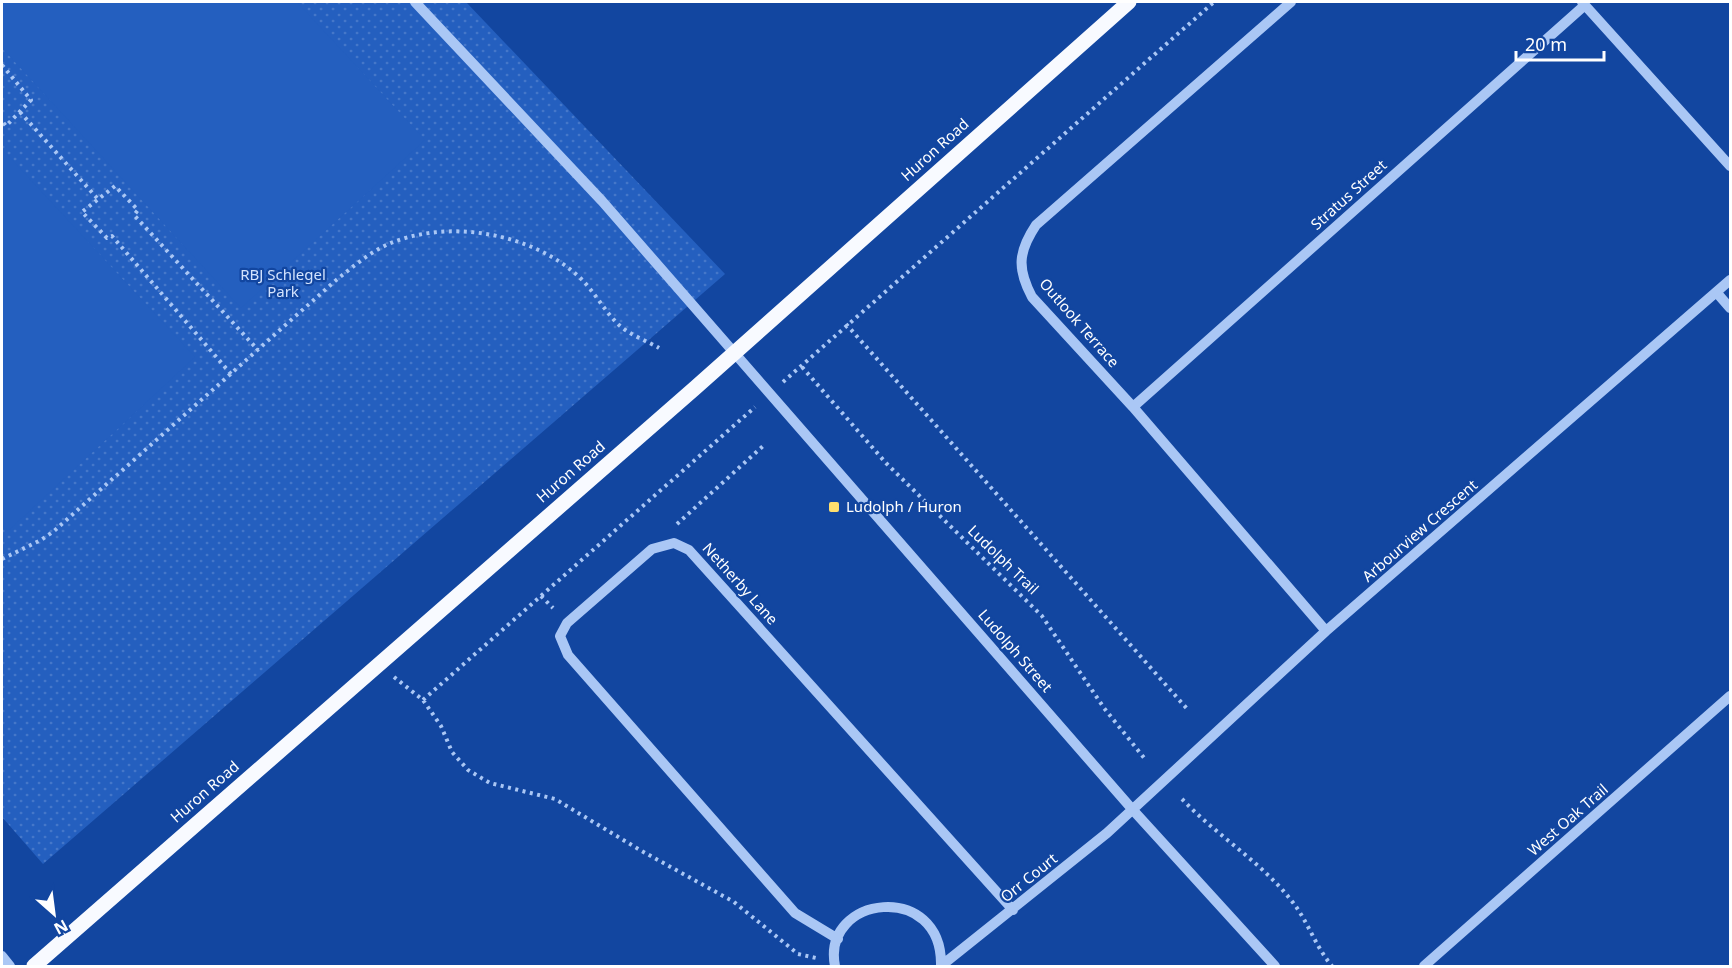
<svg xmlns="http://www.w3.org/2000/svg" width="1732" height="968" viewBox="0 0 1732 968" font-family="'Noto Sans',sans-serif">
<style>
.park{fill:url(#park-dots)}
.pitch{fill:#245fbf}
.lines{fill:none;stroke-linecap:round;stroke-linejoin:round}
.path{stroke:#aac7f5;stroke-width:4;stroke-dasharray:3 4.5;stroke-linecap:butt}
.minor{stroke:#aac7f5;stroke-width:10}
.major{stroke:#f8faff;stroke-width:15}
.poi-dot{fill:#ffdf6e;stroke:#1246a0;stroke-width:2}
.labels{text-anchor:middle;stroke-width:4.5;stroke-linejoin:round;paint-order:stroke}
.street-label{font-size:15px;fill:#fff;stroke:#1246a0}
.park-label{font-size:15px;fill:#d3e3fe;stroke:#1246a0}
.poi-label{font-size:15px;fill:#fff;stroke:#1246a0;text-anchor:start}
</style>
<defs>
<pattern id="park-dots" width="8" height="8" patternUnits="userSpaceOnUse" patternTransform="scale(1.5)"><rect width="8" height="8" fill="#245fbf"/><path d="M2 2h.1M6 6h.1" fill="none" stroke="#4577c9" stroke-width="1.8" stroke-linecap="round"/></pattern>
</defs>
<rect width="100%" height="100%" fill="#1246a0"/>
<path class="park" d="M 2,2 L 466,2 L 725,274 L 43,864 L 2,817 Z"/>
<path class="pitch" d="M 2,2 L 297,2 L 425,140 L 241,308 L 2,48 Z
M 2,149 L 195,357 L 8,531 L 2,524 Z"/>
<g class="lines">
<path class="path" d="M 2,65 L 31,100 L 6,126 L 2,121
M 20,112 L 97,198
M 846,324 L 1189,711
M 802,367 L 886,463 L 1042,616 L 1104,708 L 1145,759
M 231,374 L 112,236 L 107,238 L 82,212 L 115,186 L 138,210 L 134,215 L 258,350
M 783,382 L 1214,2
M 677,524 L 763,446
M 2,559 L 41,540 L 54,531 L 335,281 C 354,266 373,249 396,241 C 454,220 532,234 578,276 C 594,290 604,311 619,325 C 630,335 647,341 659,348
M 541,596 L 553,608
M 394,677 L 423,700 L 441,726 L 452,752 L 468,770 L 490,783 L 555,799 L 640,850 L 734,902 L 798,954 L 816,958
M 423,700 L 755,407
M 1182,799 C 1216,835 1260,861 1291,900 C 1308,921 1315,946 1332,966"/>
<path class="minor" d="M 415,2 L 602,201 L 1132,809 L 1275,966
M 1291,2 L 1036,225 C 1018,252 1017,269 1032,297 L 1133,407 L 1326,631
M 1582,2 L 1730,166
M 1717,293 L 1730,308
M 1133,407 L 1585,5
M 838,939 L 795,913 L 568,655 L 560,636 L 567,623 L 652,549 L 674,543 L 689,550 L 1013,910
M 2,956 L 10,966
M 835,966 C 821,895 943,880 941,966
M 941,966 L 1107,833 L 1326,631 L 1730,280
M 1424,966 L 1730,696"/>
<path class="major" d="M 34,966 L 695,388 L 1129,2"/>
</g>
<rect class="poi-dot" x="828" y="501" width="12" height="12" rx="3"/>
<g class="labels">
<g class="street-label">
<text transform="translate(935 150) rotate(-42)" y="5">Huron Road</text>
<text transform="translate(1349 195) rotate(-42)" y="5">Stratus Street</text>
<text transform="translate(1079 323) rotate(49)" y="5">Outlook Terrace</text>
<text transform="translate(571 472) rotate(-41)" y="5">Huron Road</text>
<text transform="translate(1420 531) rotate(-41)" y="5">Arbourview Crescent</text>
<text transform="translate(1003 560) rotate(44)" y="5">Ludolph Trail</text>
<text transform="translate(740 584) rotate(48)" y="5">Netherby Lane</text>
<text transform="translate(1015 651) rotate(49)" y="5">Ludolph Street</text>
<text transform="translate(205 792) rotate(-41)" y="5">Huron Road</text>
<text transform="translate(1568 820) rotate(-41)" y="5">West Oak Trail</text>
<text transform="translate(1029 878) rotate(-39)" y="5">Orr Court</text>
</g>
<g class="park-label">
<text x="283" y="280">RBJ Schlegel<tspan x="283" dy="17">Park</tspan></text>
</g>
<g class="poi-label">
<text x="846" y="512">Ludolph / Huron</text>
</g>
</g>
<rect width="1732" height="968" fill="none" stroke="#ffffff" stroke-width="6"/>
<g transform="translate(54 914) rotate(152)" stroke="#1246a0" stroke-width="4.5" paint-order="stroke">
<path d="M0-4.5L10 22L0 15L-10 22Z" fill="#ffffff"/>
<text y="-9" font-size="16" font-weight="bold" text-anchor="middle" fill="#ffffff">N</text>
</g>
<path d="M1516 51v9h88v-9" fill="none" stroke="#ffffff" stroke-width="3"/>
<text x="1525" y="51" font-size="18" fill="#ffffff" stroke="#1246a0" stroke-width="4.5" paint-order="stroke">20 m</text>
</svg>
